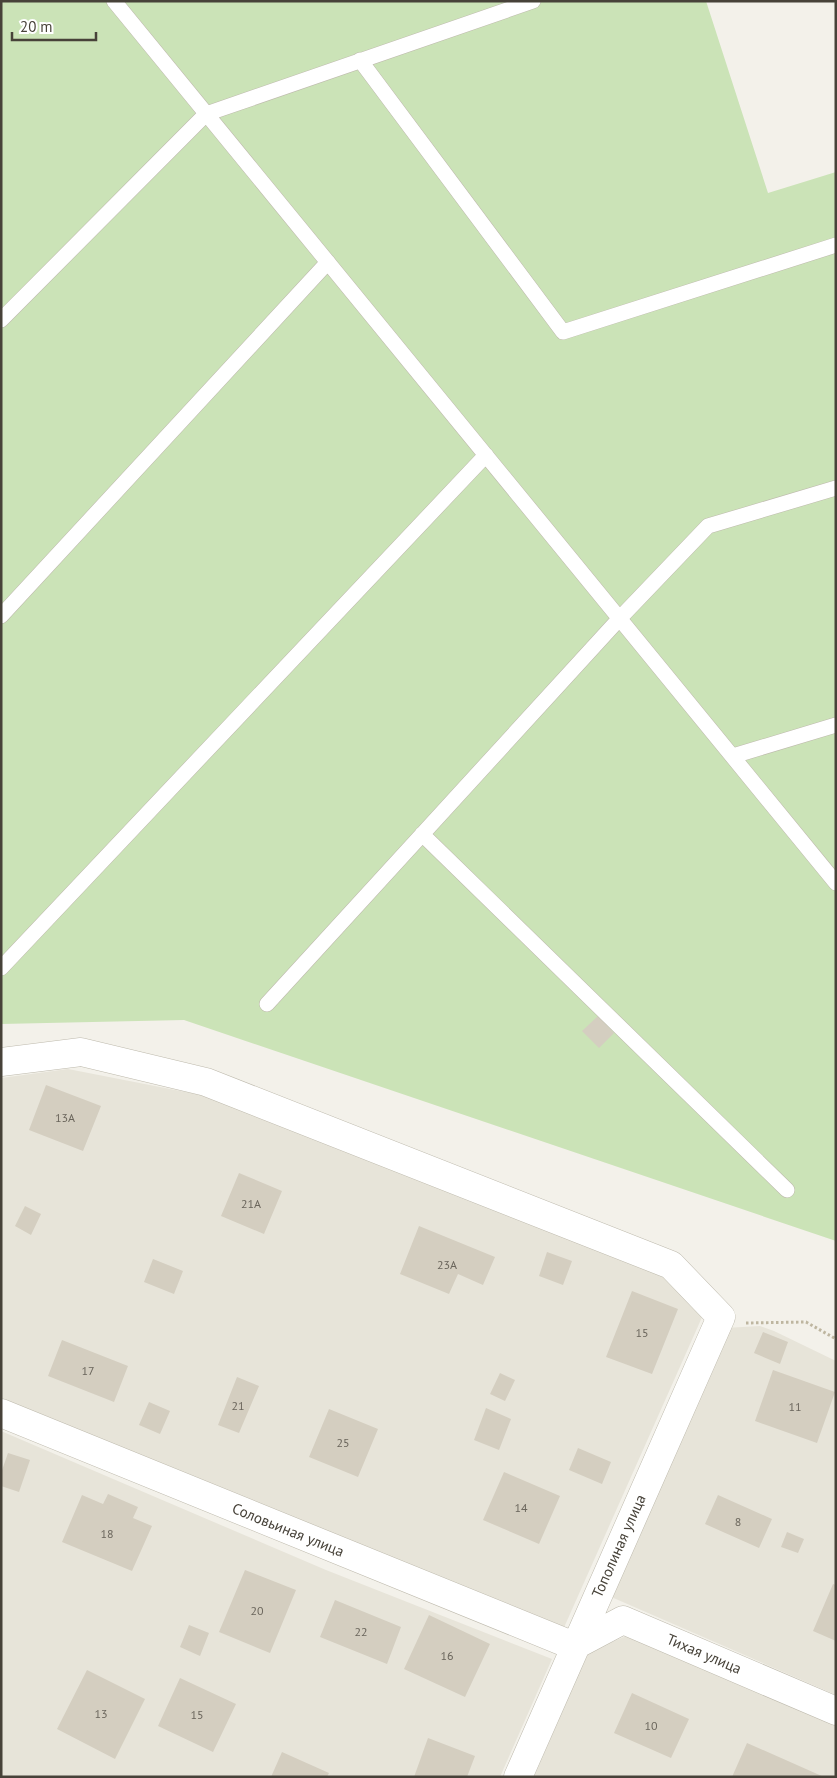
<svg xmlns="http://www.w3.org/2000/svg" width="837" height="1778" viewBox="0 0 837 1778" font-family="'PT Sans',sans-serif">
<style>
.residential{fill:#e7e4d9}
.green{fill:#cbe3b7}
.building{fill:#d4cec0}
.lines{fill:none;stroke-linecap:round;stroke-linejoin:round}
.lane-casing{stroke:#bebaad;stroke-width:16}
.street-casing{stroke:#bebaad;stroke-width:29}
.path{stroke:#beb6a0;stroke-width:3;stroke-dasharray:2.5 2.5;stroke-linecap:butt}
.lane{stroke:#fff;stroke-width:15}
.street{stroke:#fff;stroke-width:28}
.labels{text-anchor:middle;stroke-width:4;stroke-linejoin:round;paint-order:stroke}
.number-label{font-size:12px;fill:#6a655b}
.street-label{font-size:15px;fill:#474239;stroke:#fff}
</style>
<rect width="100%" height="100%" fill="#f3f1ea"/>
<path class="residential" d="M 68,1069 L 206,1096 L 664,1277 L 703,1315 L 562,1632 L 1,1398 L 1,1078 Z
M 760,1326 L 774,1331 L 836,1361 L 836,1695 L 609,1596 L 725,1328 Z
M 1,1431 L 326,1570 L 552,1659 L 500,1777 L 1,1777 Z
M 631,1634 L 836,1725 L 836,1777 L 534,1777 L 588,1652 Z"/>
<path class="green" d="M 1,1 L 706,1 L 768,193 L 836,172 L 836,1241 L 184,1020 L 1,1024 Z"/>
<path class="building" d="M 598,1016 L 614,1033 L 599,1048 L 582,1031 Z
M 46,1085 L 101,1106 L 83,1151 L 29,1130 Z
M 239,1173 L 282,1191 L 264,1234 L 221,1216 Z
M 25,1206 L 41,1214 L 31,1235 L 15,1226 Z
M 419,1226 L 495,1257 L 483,1285 L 458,1274 L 449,1294 L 400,1274 Z
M 547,1252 L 572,1261 L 563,1285 L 539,1276 Z
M 153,1259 L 183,1271 L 174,1294 L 144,1282 Z
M 632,1291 L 678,1309 L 652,1374 L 606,1357 Z
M 763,1332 L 788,1342 L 780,1364 L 754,1353 Z
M 62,1340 L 128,1366 L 114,1402 L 48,1376 Z
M 773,1370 L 835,1392 L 817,1443 L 755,1421 Z
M 500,1373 L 515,1380 L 505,1401 L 490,1394 Z
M 237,1377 L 259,1386 L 239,1433 L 218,1425 Z
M 149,1402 L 170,1411 L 160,1434 L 139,1425 Z
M 486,1408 L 511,1419 L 499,1450 L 474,1440 Z
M 329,1409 L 378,1429 L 358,1477 L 309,1457 Z
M 578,1448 L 611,1462 L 602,1484 L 569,1470 Z
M 8,1453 L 30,1460 L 19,1492 L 1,1486 L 1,1473 Z
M 504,1472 L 560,1496 L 539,1544 L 483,1520 Z
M 108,1494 L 138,1507 L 133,1518 L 152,1526 L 132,1571 L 62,1542 L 82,1495 L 103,1504 Z
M 718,1495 L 772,1519 L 759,1548 L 705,1524 Z
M 787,1532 L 804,1539 L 798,1553 L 781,1547 Z
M 245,1570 L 296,1590 L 270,1653 L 219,1632 Z
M 833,1584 L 836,1585 L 836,1641 L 813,1631 Z
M 335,1600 L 401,1627 L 387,1664 L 320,1637 Z
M 429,1615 L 490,1644 L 465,1697 L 404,1669 Z
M 189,1625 L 209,1633 L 200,1656 L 180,1647 Z
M 87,1670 L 145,1699 L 115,1759 L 57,1729 Z
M 180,1678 L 236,1704 L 213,1752 L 158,1726 Z
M 632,1693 L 689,1719 L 671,1758 L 614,1733 Z
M 428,1738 L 475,1756 L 467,1777 L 414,1777 Z
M 747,1743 L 824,1777 L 732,1777 Z
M 282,1752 L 329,1773 L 327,1777 L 271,1777 Z"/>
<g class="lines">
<g class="lane-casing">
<path id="lane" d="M 114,1 L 836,883
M 360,60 L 563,332 L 836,245
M 1,320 L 206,114 L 533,1
M 1,616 L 328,262
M 733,756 L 836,725
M 422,834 L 787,1190
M 1,968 L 486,455
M 267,1004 L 620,618 L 708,526 L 836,488"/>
</g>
<g class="street-casing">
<path id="street" d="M 1,1062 L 81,1052 L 206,1082 L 671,1265 L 721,1317 L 518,1777
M 1,1413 L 574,1646
M 574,1646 L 623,1620 L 836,1711"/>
</g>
<path class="path" d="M 746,1323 L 806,1322 L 836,1339"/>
<use href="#lane" class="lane"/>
<use href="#street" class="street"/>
</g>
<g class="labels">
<g class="number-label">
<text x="65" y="1122">13А</text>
<text x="251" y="1208">21А</text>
<text x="447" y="1269">23А</text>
<text x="642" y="1337">15</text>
<text x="88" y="1375">17</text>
<text x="238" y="1410">21</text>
<text x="795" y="1411">11</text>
<text x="343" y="1447">25</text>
<text x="521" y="1512">14</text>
<text x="738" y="1526">8</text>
<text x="107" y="1538">18</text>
<text x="257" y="1615">20</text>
<text x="361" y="1636">22</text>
<text x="447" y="1660">16</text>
<text x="101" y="1718">13</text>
<text x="197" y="1719">15</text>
<text x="651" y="1730">10</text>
</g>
<g class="street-label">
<text transform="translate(288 1530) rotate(22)" y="5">Соловьиная улица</text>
<text transform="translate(619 1546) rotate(-66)" y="5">Тополиная улица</text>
<text transform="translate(704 1654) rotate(23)" y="5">Тихая улица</text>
</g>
</g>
<rect width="837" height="1778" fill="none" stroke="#474239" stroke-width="5"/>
<path d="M12 32v8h84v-8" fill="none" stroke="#474239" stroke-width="2.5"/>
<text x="20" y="32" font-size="15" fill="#474239" stroke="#ffffff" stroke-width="4" paint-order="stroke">20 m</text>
</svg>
